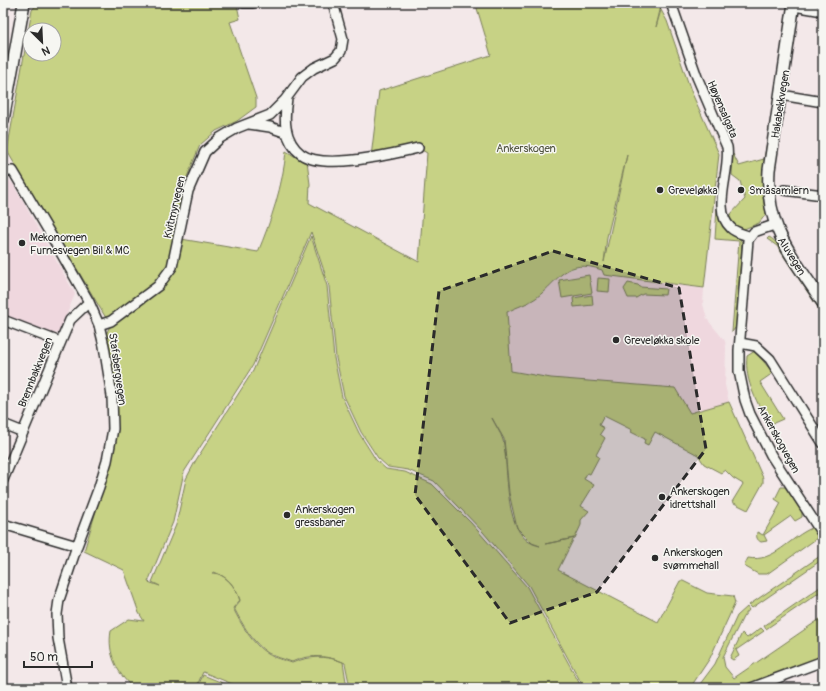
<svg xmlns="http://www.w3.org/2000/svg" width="826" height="691" viewBox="0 0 826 691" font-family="Pangolin,sans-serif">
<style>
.built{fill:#efd7de}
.green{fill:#c7d285;stroke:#797e58;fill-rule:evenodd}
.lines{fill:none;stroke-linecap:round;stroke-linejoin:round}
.minor-casing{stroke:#2b2b2b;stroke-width:12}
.major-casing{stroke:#2b2b2b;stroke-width:14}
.minor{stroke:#f6f6f2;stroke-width:9}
.major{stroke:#f6f6f2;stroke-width:11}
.marked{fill:#2b2b2b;fill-opacity:0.2;stroke:#2b2b2b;stroke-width:3;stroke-dasharray:8 5;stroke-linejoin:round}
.poi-dot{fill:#2b2b2b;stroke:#f6f6f2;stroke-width:1.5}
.labels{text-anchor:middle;stroke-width:3;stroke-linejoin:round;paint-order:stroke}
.street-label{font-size:11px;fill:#2b2b2b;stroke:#f6f6f2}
.park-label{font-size:11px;fill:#525542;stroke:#f6f6f2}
.poi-label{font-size:11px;fill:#2b2b2b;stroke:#f6f6f2;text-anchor:start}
</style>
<rect width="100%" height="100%" fill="#f3e8e9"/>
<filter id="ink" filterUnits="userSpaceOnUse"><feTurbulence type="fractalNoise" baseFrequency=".025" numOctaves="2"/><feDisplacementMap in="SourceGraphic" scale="8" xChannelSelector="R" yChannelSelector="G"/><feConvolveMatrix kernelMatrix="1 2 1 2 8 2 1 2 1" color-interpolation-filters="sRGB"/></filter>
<g filter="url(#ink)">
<path class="built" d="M 4,175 L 13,184 L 75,294 L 59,333 L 51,334 L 3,316 Z
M 589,265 L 606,272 L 704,289 L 703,304 L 707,319 L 725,341 L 726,348 L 725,385 L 729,402 L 690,413 L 551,378 L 511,371 L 507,312 L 536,298 L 562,272 Z"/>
<path class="green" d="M 38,3 L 237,3 L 237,5 L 240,19 L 230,22 L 256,98 L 256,107 L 237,121 L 216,131 L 200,145 L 185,182 L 171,259 C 157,284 132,306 106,318 L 7,151 L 32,10 ZM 30,30 L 54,30 L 54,54 L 30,54 Z
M 480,3 L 614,3 L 615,6 L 624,3 L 660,3 L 661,6 L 656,27 L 661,10 L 667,21 L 691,91 L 719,154 L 704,288 L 604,275 L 602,270 C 565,257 560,280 536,298 C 528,304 516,307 507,312 L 511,371 L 551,378 L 675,388 L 690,413 L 729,402 L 763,478 L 763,483 L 748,510 L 732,502 L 743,484 L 733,478 L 725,470 L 721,473 L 704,464 L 698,455 L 655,432 L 648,445 L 644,443 L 645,439 L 631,432 L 632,430 L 604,416 L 599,425 L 604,428 L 600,434 L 605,438 L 596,455 L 599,457 L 590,474 L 587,473 L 584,479 L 594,485 L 581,506 L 589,511 L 581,520 L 581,525 L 575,538 L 545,544 L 574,538 L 558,570 L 658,622 L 680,581 L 683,581 L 707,593 L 733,596 L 735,603 L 710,658 L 690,688 L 641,688 L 635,683 L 620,688 L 584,688 L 529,586 L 483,532 L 434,481 L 408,470 L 388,467 L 378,458 L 361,432 L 344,396 L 336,358 L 329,286 L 311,232 L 253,365 L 184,472 L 173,522 L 148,582 L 160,586 L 152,582 L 176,525 L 186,479 L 196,460 L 253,371 L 311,236 L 327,286 L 334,358 L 342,397 L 359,433 L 376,460 L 386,469 L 405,472 L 432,484 L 471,523 L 527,587 L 582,688 L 350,688 L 345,663 C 327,655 309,654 292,662 C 284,659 275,657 268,653 C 253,643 242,624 234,608 L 240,601 C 236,587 228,577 214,572 L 212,573 C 226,573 236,588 240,600 L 233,608 C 241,624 252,644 268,654 C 274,658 284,660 292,663 C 308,656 326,655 343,662 L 347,688 L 242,688 L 203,672 L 196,688 L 133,688 C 117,673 107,653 111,631 L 129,619 L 144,621 L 139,613 L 124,570 L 84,551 L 108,471 L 117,426 L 115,395 L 104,339 L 109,328 L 164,281 L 181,239 L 258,252 C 271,221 283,185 286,151 L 299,159 L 307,161 L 310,184 L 309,203 L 419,262 L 427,153 L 413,145 L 371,157 L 379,91 L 491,55 L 476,5 ZM 627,155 L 604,262 L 607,237 ZM 492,418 L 504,439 L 509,493 L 517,528 L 532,543 L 540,546 C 501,540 510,468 503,440 C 501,433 495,425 492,418 Z
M 767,142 L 763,197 L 766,214 L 759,223 L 744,229 L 734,225 L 729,216 L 745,199 L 740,181 L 732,175 L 733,154 L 739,166 L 764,159 Z
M 717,207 C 718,211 718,216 719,220 C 723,232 739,232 742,243 L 736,327 L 732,332 L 739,241 L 715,239 Z
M 769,237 C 782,242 813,297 823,312 L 823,315 L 777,246 L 767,239 Z
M 589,275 L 592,293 L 562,298 L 559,280 Z
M 598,278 L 610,279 L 609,292 L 597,291 Z
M 628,283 L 638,285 L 640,287 L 666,289 L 665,295 L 643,294 L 636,298 L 628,298 L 624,289 Z
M 592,295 L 593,305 L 574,307 L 573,298 Z
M 755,351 L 773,373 L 760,382 L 783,419 L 769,425 C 758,403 744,382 747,356 Z
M 781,487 L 785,487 L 802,512 L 802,517 L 795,521 L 791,516 L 764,535 L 767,541 L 761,542 C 757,540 756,537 757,532 L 763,535 L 781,503 L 775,499 Z
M 812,528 L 817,535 L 816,539 L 767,574 L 758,574 L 744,566 L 748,558 C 774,563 790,537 812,528 Z
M 823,554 L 823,559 L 752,608 L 749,605 Z
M 823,585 L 823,590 L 766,629 L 764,626 Z
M 747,607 L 749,610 L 743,617 L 723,657 L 725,667 L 734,678 L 823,617 L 823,657 L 743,688 L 697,688 L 715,664 L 737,616 Z
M 761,628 L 764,631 L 736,650 L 739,656 L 733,660 L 730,658 L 742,633 L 747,638 Z
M 203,675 L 235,688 L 197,688 Z"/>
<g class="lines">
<g class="minor-casing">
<path id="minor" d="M 243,3 L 253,3
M 671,3 L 697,77 L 727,147 C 731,171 711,210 731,228 C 736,233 744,234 750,237
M 794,6 L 823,11
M 781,95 L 823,102
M 287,98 C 284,118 283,140 301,154 C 323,171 393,154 418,148
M 249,124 L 270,127 L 287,133
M 3,171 L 13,171 L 48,230 L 89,302 L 99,325 L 104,346 L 112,396 L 113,429 L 107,461 L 99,487 L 77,546 L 59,600 L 57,614 L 58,638 L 67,688
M 784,190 L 823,195
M 774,225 L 754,232 L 748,240 L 739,350 L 739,371 L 745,400 L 750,414 L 771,455 L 823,535
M 3,320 L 60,342
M 99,325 L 111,321 L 158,286 L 172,267 L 188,191 L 205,152 L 220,138 L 237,128 L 270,115 L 285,100 L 302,77 L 314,68 L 335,58 L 341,51 L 343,39 L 333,3
M 740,343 L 756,346 L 770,359 L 823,443
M 3,424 L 23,432
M 3,480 L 70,320 L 89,302
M 3,524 L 77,546
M 751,688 L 823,661"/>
</g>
<g class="major-casing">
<path id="major" d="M 794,3 L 769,170 C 765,230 793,256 823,303
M 3,120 L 24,3"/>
</g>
<use href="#minor" class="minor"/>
<use href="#major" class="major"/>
</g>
</g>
<path class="marked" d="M 553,251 L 679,288 L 706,449 L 597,592 L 510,623 L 415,495 L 439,291 Z"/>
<g class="poi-dot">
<circle cx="660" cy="190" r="4"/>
<circle cx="741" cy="190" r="4"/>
<circle cx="22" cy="243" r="4"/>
<circle cx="616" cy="340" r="4"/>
<circle cx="662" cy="497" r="4"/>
<circle cx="287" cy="515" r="4"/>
<circle cx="655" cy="558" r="4"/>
</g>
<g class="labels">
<g class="street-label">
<text transform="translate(780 104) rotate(-81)" y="4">Hakabekkvegen</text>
<text transform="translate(723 109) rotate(67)" y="4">Høyensalgata</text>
<text transform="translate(174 207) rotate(-77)" y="4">Kvitmyrvegen</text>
<text transform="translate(792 256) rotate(58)" y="4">Aluvegen</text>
<text transform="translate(118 369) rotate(82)" y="4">Stafsbergvegen</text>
<text transform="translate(35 372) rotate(-68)" y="4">Brennbakkvegen</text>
<text transform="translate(779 439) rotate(61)" y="4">Ankerskogvegen</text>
</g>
<g class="park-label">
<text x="526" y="152">Ankerskogen</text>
</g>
<g class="poi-label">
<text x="668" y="194">Greveløkka</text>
<text x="749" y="194">Småsamlern</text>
<text x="30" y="241">Mekonomen<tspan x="30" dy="13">Furnesvegen Bil &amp; MC</tspan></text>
<text x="624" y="344">Greveløkka skole</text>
<text x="670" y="495">Ankerskogen<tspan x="670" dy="13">idrettshall</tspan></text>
<text x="295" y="513">Ankerskogen<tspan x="295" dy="13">gressbaner</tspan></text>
<text x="663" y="556">Ankerskogen<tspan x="663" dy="13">svømmehall</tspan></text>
</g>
</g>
<rect width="826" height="691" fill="none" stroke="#f6f6f2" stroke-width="16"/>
<rect x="8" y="8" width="810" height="675" fill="none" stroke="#2b2b2b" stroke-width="1.5" filter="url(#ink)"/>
<g transform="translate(42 42) rotate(156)"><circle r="19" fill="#f6f6f2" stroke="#a5a5a2"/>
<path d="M0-3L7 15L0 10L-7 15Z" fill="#2b2b2b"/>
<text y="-6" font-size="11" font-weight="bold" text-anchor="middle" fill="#2b2b2b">N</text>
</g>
<path d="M24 661v6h68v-6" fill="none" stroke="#2b2b2b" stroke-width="2"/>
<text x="30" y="661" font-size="12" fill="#2b2b2b" stroke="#f6f6f2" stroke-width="3" paint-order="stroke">50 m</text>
</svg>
